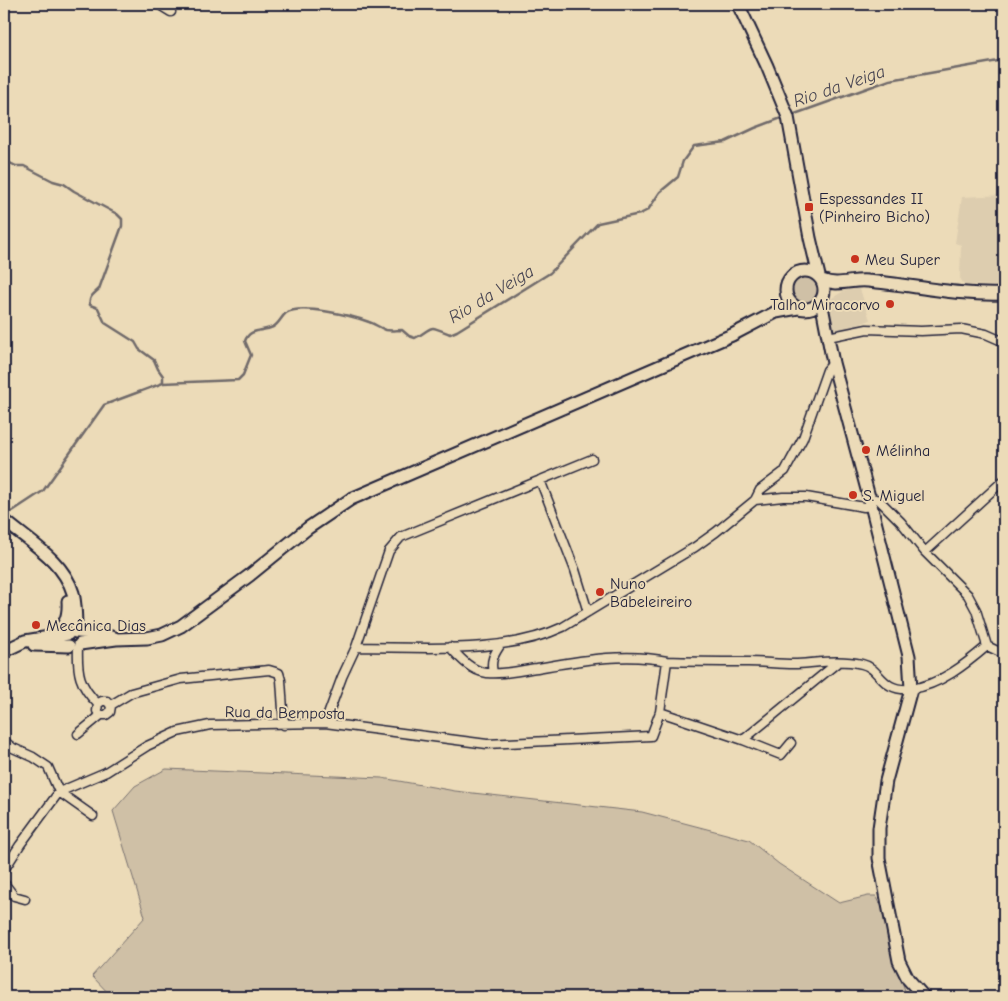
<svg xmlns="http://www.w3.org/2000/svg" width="1008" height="1001" viewBox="0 0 1008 1001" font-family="'Comic Neue',sans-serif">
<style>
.built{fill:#ddcdaf}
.green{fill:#cfc0a6;stroke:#787170}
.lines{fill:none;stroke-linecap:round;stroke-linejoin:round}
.stream{stroke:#706a6b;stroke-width:2.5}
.street-casing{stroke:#22223b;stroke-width:11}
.secondary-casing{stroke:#22223b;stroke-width:15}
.street{stroke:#ecdbb8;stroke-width:8}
.secondary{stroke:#ecdbb8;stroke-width:11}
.poi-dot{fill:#c8321e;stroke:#ecdbb8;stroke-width:2}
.labels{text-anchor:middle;stroke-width:4;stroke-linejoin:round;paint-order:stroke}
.poi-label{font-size:16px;fill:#22223b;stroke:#ecdbb8;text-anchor:start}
.street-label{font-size:16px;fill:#22223b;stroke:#ecdbb8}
.water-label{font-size:18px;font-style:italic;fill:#494653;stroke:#ecdbb8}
</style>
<rect width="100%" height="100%" fill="#ecdbb8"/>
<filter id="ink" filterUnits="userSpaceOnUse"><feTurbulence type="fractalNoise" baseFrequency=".02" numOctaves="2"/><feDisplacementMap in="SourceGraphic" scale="10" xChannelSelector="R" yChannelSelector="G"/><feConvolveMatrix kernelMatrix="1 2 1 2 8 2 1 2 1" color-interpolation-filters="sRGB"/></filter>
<g filter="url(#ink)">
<path class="built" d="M 1004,195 L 1004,286 L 964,285 L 960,278 L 961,245 L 955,243 L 962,197 Z
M 859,286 L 870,320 L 837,334 L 829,327 L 825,306 L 827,301 L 844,291 Z"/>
<path class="green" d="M791 289a14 14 0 1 1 28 0a14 14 0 1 1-28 0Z
M 166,769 L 382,778 L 455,791 L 642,812 L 749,840 L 779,864 L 839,903 L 868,896 L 876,896 L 882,907 L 891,946 L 907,997 L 112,997 L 92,976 L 145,917 L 113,811 L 135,786 Z"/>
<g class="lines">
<path class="stream" d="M 792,115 L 890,80 L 1004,60
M 4,160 L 16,166 L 24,166 L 53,181 L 64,184 L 74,191 L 117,214 L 122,219 L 122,226 L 99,289 C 94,294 88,297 90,305 L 98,308 L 105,323 L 135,342 L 139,349 L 154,360 L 158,369 L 163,376 L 163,383
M 5,516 L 43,491 L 104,405 L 163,383 L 238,380 L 243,375 L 251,355 L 245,341 C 250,328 262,332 273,327 C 279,324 281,317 286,313 C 300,303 353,316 369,322 C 375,324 380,328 386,330 C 391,331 397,330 402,330 L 409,336 L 415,338 C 436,327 425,324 450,334 L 457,331 L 550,273 L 598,223 L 640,214 L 648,210 L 660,192 L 678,177 L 683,161 L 694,146 L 725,142 L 755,128 L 784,117"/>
<g class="street-casing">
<path id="street" d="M 158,4 L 171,12
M 828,337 L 867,329 L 921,331 L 961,329 L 986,334 L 1002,341
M 592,459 L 401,537 L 389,551 L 356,647 C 420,647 504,655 563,627 L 695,547 L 716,532 L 755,500 L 760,490 L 785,471 L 803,438 L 827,370 L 833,363
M 540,480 L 575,570 L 588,612
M 869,497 L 879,500 L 901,522 L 925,552 L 968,595 L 976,610 L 987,646 L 1004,654
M 755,500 L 783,497 L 806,497 L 864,507 L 872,506
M 925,552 L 1004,480
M 78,647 C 77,672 79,686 98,704
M 450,647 C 460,658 471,671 487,673 C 503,675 521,670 537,668 C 579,661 624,652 667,661 C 694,662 721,662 748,662 C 763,662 778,664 794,664 C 816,663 840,659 862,664 C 881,668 880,692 911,689 C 940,685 966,664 987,646
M 667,661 L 660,712 L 743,740
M 493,672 C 490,661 494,654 501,644
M 111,705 L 131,693 L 181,679 L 269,670 L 279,673 L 281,680 L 284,725
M 325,723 L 342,677 L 356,647
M 78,734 L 101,715 L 106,715 L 110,712 L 111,706 L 107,701 L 102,701 L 98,704 L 97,711 L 101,715
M 4,741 L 13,748 L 33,757 L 48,767 L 59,792 L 93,816
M 791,743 L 781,755 L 743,740 L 837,663
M 4,870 L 20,845 L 59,792 L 106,772 L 147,746 L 177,732 L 210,725 L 325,723 L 487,744 L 651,736 L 660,712
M 4,883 L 14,896 L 25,899"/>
</g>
<g class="secondary-casing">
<path id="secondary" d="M 738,4 L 767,66 L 788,117 L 810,238 L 819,276
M786 290a19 19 0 1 1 38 0a19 19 0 1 1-38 0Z
M 822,280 C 838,287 852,279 868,281 C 914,285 958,296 1004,294
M 821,301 L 833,363 L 869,497 L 909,656 L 911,689 L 886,781 L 879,828 L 879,858 L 899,961 L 908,979 L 924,997
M 4,520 C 28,541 63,560 73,593 C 76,605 76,619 76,632
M 78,632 L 96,633 L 115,638
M 52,636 C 65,627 69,617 68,601
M 80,644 L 116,639 L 147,638 L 162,635 L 181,626 L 250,575 L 308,528 L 351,499 L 732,335 L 776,312 L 798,308
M 34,645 L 69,646
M 4,651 L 25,641 L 68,634"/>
</g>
<use href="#street" class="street"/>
<use href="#secondary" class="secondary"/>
</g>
</g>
<g class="poi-dot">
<rect x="804" y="202" width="10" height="10" rx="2.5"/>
<circle cx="855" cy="259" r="5"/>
<circle cx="890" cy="304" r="5"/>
<circle cx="866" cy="450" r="5"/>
<circle cx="853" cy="495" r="5"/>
<circle cx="600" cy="592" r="5"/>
<circle cx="36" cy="625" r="5"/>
</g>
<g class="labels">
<g class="poi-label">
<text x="819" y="204">Espessandes II<tspan x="819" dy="18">(Pinheiro Bicho)</tspan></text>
<text x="865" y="265">Meu Super</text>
<text x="880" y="310" text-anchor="end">Talho Miracorvo</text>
<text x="876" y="456">Mélinha</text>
<text x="863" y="501">S. Miguel</text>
<text x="610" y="589">Nuno<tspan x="610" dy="18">Babeleireiro</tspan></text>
<text x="46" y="631">Mecânica Dias</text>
</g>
<g class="street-label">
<text transform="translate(285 712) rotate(1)" y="6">Rua da Bemposta</text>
</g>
<g class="water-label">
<text transform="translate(839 86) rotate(-19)" y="6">Rio da Veiga</text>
<text transform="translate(491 294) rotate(-31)" y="6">Rio da Veiga</text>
</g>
</g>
<rect width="1008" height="1001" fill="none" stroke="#ecdbb8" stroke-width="20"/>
<rect x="10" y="10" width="988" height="981" fill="none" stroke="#22223b" stroke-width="2" filter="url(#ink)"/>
</svg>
